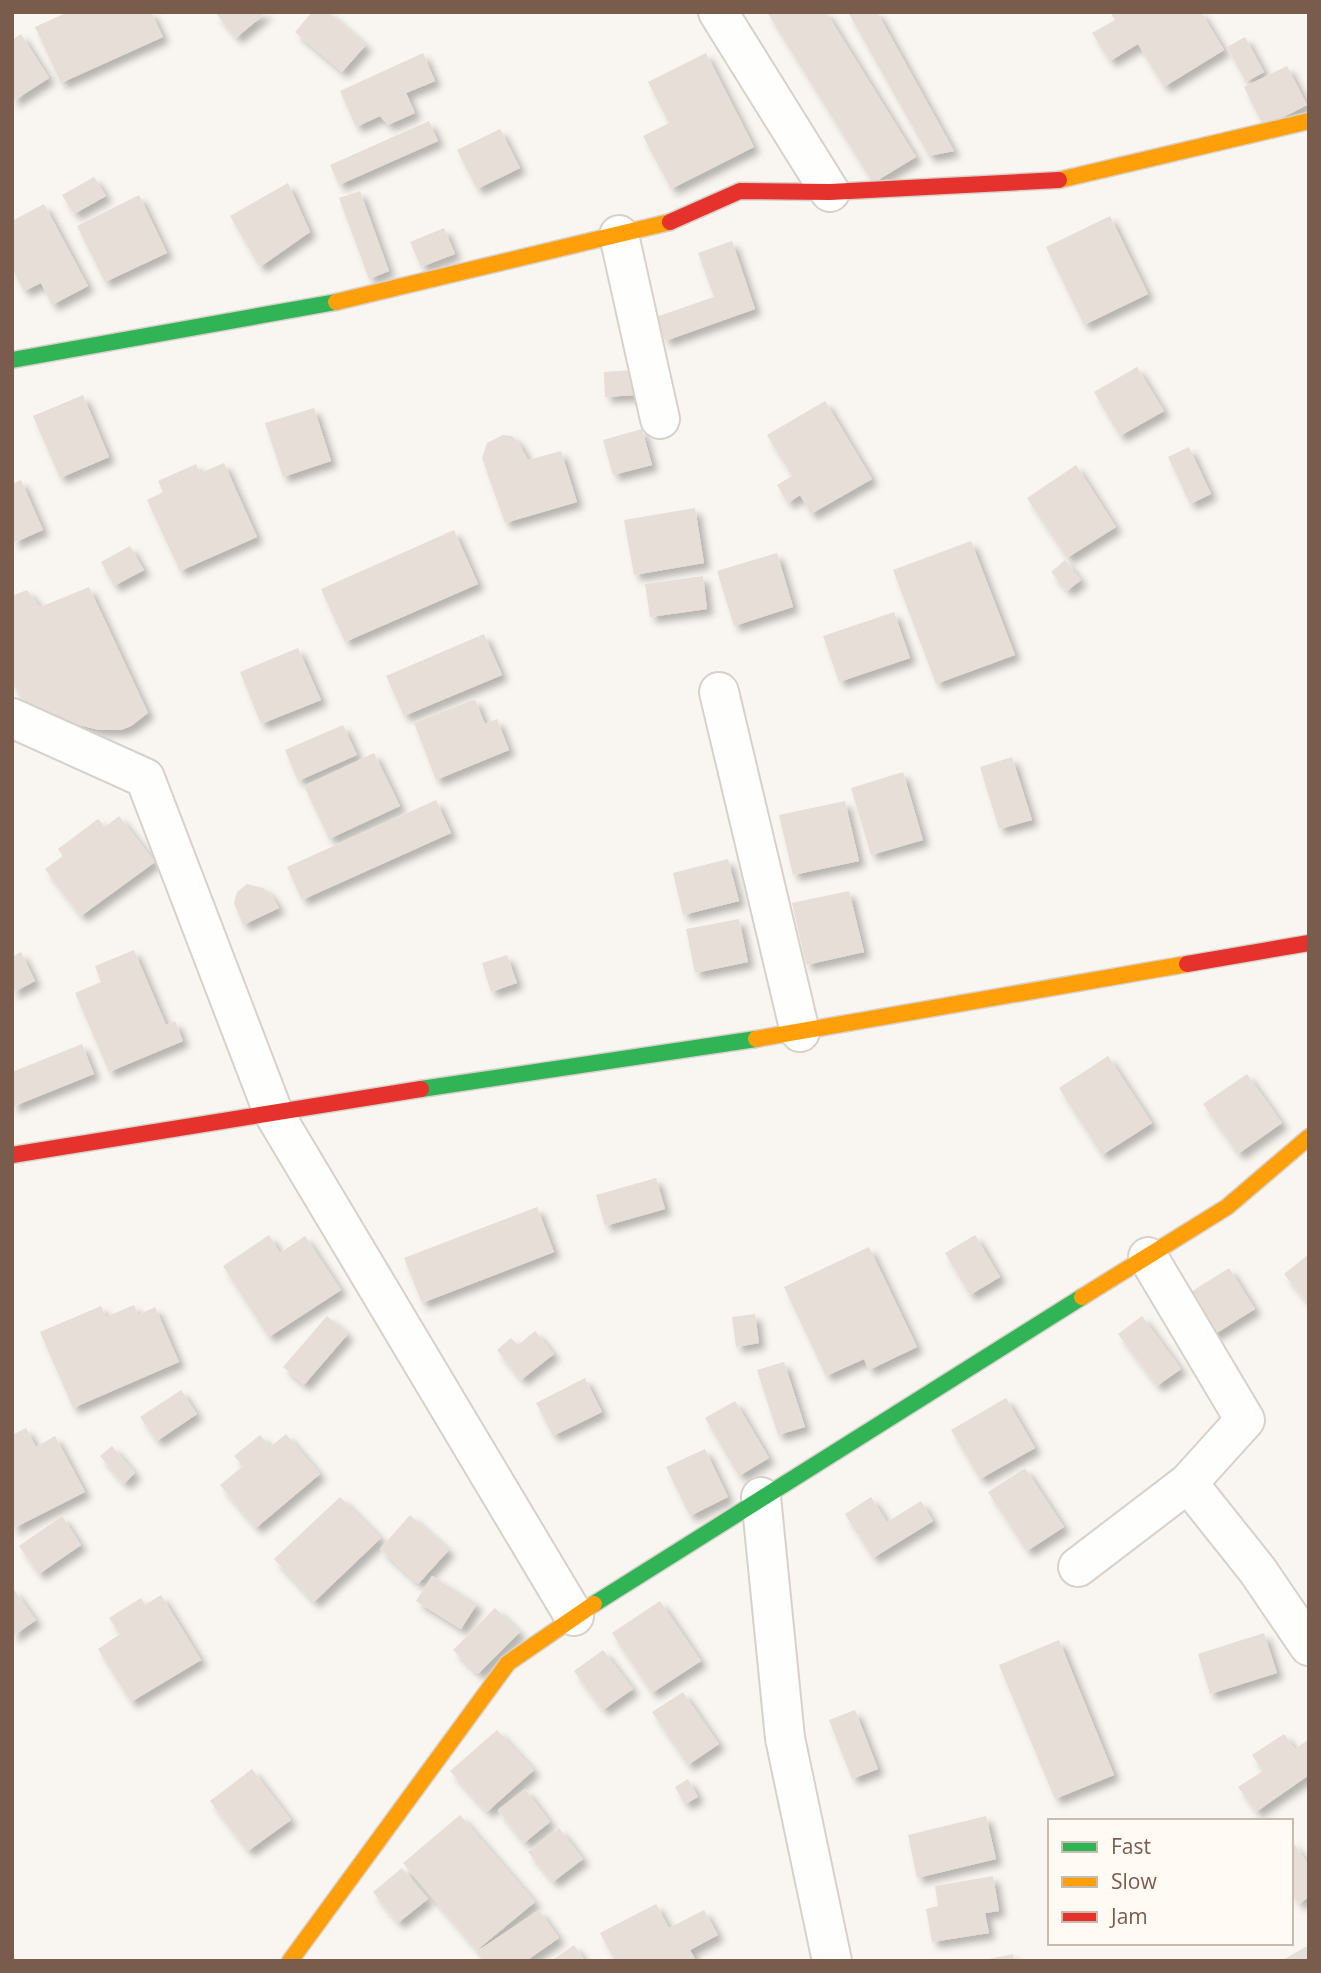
<svg xmlns="http://www.w3.org/2000/svg" width="1321" height="1973" viewBox="0 0 1321 1973" font-family="'Open Sans',sans-serif">
<style>
.building{fill:#e6ded7;filter:url(#shadow)}
.lines{fill:none;stroke-linecap:round;stroke-linejoin:round}
.street-casing{stroke:#d7d1cb;stroke-width:42}
.fast-casing{stroke:#d9d2cb;stroke-width:19}
.slow-casing{stroke:#d9d2cb;stroke-width:19}
.jam-casing{stroke:#d9d2cb;stroke-width:19}
.street{stroke:#fefefd;stroke-width:38}
.fast{stroke:#30b455;stroke-width:16}
.slow{stroke:#ff9f0a;stroke-width:16}
.jam{stroke:#e5322d;stroke-width:16}
</style>
<defs>
<filter id="shadow"><feDropShadow dx="6" dy="6" stdDeviation="3.5" flood-color="#0004"/></filter>
</defs>
<rect width="100%" height="100%" fill="#f9f5f0"/>
<path class="building" d="M 68,12 L 151,12 L 163,37 L 61,83 L 35,27 Z
M 215,12 L 267,12 L 236,38 Z
M 312,12 L 328,12 L 366,45 L 342,72 L 295,32 Z
M 767,12 L 826,12 L 916,157 L 873,183 Z
M 848,12 L 877,12 L 954,151 L 929,156 Z
M 1110,12 L 1201,12 L 1224,50 L 1164,87 L 1138,44 L 1110,61 L 1092,33 L 1115,20 Z
M 21,34 L 49,78 L 12,102 L 12,40 Z
M 1245,37 L 1264,72 L 1246,82 L 1227,47 Z
M 423,53 L 435,81 L 406,93 L 415,113 L 388,125 L 380,116 L 356,127 L 340,91 Z
M 706,53 L 754,147 L 671,189 L 643,136 L 669,123 L 648,82 Z
M 1287,66 L 1307,105 L 1264,127 L 1244,87 Z
M 429,121 L 438,141 L 339,185 L 330,165 Z
M 500,129 L 520,168 L 477,189 L 457,150 Z
M 94,177 L 106,196 L 74,214 L 62,195 Z
M 288,183 L 310,232 L 260,267 L 230,216 Z
M 360,191 L 389,271 L 369,279 L 339,198 Z
M 139,195 L 167,253 L 105,282 L 77,226 Z
M 44,204 L 88,286 L 52,305 L 41,283 L 24,291 L 12,268 L 12,221 Z
M 1110,216 L 1148,294 L 1084,325 L 1046,247 Z
M 444,228 L 455,254 L 421,267 L 410,242 Z
M 732,241 L 755,309 L 665,341 L 656,317 L 714,297 L 698,253 Z
M 1137,367 L 1164,411 L 1120,436 L 1094,392 Z
M 633,370 L 635,395 L 605,397 L 604,372 Z
M 83,395 L 109,457 L 60,478 L 33,416 Z
M 825,401 L 872,479 L 811,514 L 800,495 L 788,503 L 777,485 L 792,476 L 767,435 Z
M 314,408 L 331,461 L 283,477 L 265,423 Z
M 642,429 L 652,465 L 613,475 L 603,440 Z
M 503,435 L 512,436 L 518,442 L 528,460 L 561,451 L 577,502 L 505,523 L 482,458 L 487,443 Z
M 1189,447 L 1211,494 L 1190,504 L 1168,457 Z
M 224,463 L 257,537 L 180,571 L 147,500 L 163,492 L 158,481 L 196,464 L 200,473 Z
M 1076,465 L 1116,527 L 1067,558 L 1027,498 Z
M 21,480 L 43,530 L 13,543 L 12,484 Z
M 695,508 L 704,563 L 634,575 L 624,520 Z
M 454,530 L 478,584 L 345,642 L 321,589 Z
M 971,541 L 1015,655 L 936,684 L 893,570 Z
M 130,546 L 144,570 L 114,586 L 101,562 Z
M 777,553 L 793,607 L 734,626 L 717,571 Z
M 1065,560 L 1081,580 L 1067,591 L 1051,572 Z
M 703,576 L 707,609 L 650,617 L 645,584 Z
M 89,587 L 148,713 L 131,726 L 121,730 L 99,730 L 52,718 L 38,711 L 15,688 L 12,682 L 12,596 L 27,590 L 40,607 Z
M 894,612 L 910,658 L 839,682 L 823,636 Z
M 484,634 L 502,675 L 404,716 L 386,676 Z
M 298,648 L 321,700 L 261,724 L 240,672 Z
M 475,699 L 485,724 L 497,719 L 509,750 L 436,780 L 414,723 Z
M 343,725 L 357,755 L 298,781 L 285,750 Z
M 374,753 L 400,806 L 329,839 L 304,786 Z
M 1012,757 L 1032,820 L 999,829 L 980,767 Z
M 903,772 L 923,840 L 871,855 L 851,788 Z
M 436,800 L 451,833 L 302,900 L 287,867 Z
M 845,801 L 859,861 L 793,875 L 779,815 Z
M 119,816 L 155,862 L 81,916 L 45,869 L 63,856 L 58,849 L 98,819 L 105,827 Z
M 728,859 L 739,901 L 683,915 L 673,873 Z
M 247,884 L 263,888 L 271,895 L 279,908 L 243,925 L 234,903 L 237,892 Z
M 849,891 L 864,952 L 806,965 L 792,903 Z
M 739,919 L 748,962 L 695,973 L 686,929 Z
M 134,950 L 166,1025 L 175,1021 L 183,1041 L 109,1072 L 75,993 L 101,982 L 95,966 Z
M 21,952 L 35,981 L 12,993 L 12,957 Z
M 507,955 L 517,983 L 491,992 L 482,963 Z
M 82,1044 L 94,1074 L 12,1107 L 12,1072 Z
M 1108,1056 L 1152,1123 L 1102,1155 L 1059,1088 Z
M 1247,1074 L 1282,1123 L 1238,1154 L 1203,1104 Z
M 656,1178 L 665,1209 L 605,1226 L 596,1195 Z
M 537,1207 L 554,1252 L 422,1303 L 404,1258 Z
M 269,1235 L 280,1253 L 305,1236 L 341,1290 L 269,1337 L 223,1266 Z
M 975,1235 L 1000,1277 L 970,1295 L 945,1253 Z
M 869,1247 L 917,1347 L 869,1370 L 864,1359 L 826,1376 L 784,1287 Z
M 1309,1254 L 1309,1304 L 1284,1274 Z
M 1229,1268 L 1255,1309 L 1212,1336 L 1186,1295 Z
M 134,1305 L 138,1315 L 155,1307 L 179,1362 L 73,1408 L 40,1332 L 101,1306 L 106,1317 Z
M 755,1314 L 759,1343 L 736,1347 L 732,1317 Z
M 327,1316 L 348,1334 L 304,1385 L 283,1367 Z
M 1142,1316 L 1181,1369 L 1157,1386 L 1118,1334 Z
M 535,1331 L 554,1354 L 521,1380 L 497,1350 L 511,1338 L 518,1345 Z
M 784,1362 L 805,1427 L 778,1435 L 757,1370 Z
M 585,1378 L 602,1412 L 553,1436 L 536,1403 Z
M 181,1390 L 197,1414 L 157,1441 L 140,1417 Z
M 1006,1398 L 1035,1448 L 980,1479 L 951,1430 Z
M 735,1401 L 769,1458 L 739,1476 L 705,1418 Z
M 26,1428 L 36,1447 L 55,1436 L 85,1492 L 12,1529 L 12,1435 Z
M 286,1434 L 320,1474 L 256,1528 L 220,1485 L 243,1466 L 234,1456 L 260,1435 L 270,1447 Z
M 112,1446 L 135,1473 L 124,1484 L 100,1456 Z
M 705,1449 L 728,1497 L 690,1516 L 666,1467 Z
M 1025,1468 L 1064,1527 L 1027,1551 L 988,1492 Z
M 340,1497 L 381,1538 L 314,1602 L 274,1559 Z
M 871,1497 L 887,1522 L 921,1501 L 933,1521 L 873,1558 L 845,1514 Z
M 410,1515 L 449,1550 L 418,1584 L 380,1549 Z
M 62,1516 L 81,1545 L 39,1574 L 19,1546 Z
M 432,1576 L 477,1604 L 461,1629 L 416,1601 Z
M 12,1587 L 36,1620 L 12,1637 Z
M 161,1595 L 201,1660 L 131,1702 L 98,1649 L 120,1634 L 109,1618 L 141,1598 L 145,1605 Z
M 660,1601 L 701,1661 L 652,1693 L 612,1633 Z
M 495,1608 L 520,1632 L 478,1674 L 453,1650 Z
M 1264,1633 L 1277,1673 L 1210,1694 L 1198,1654 Z
M 1059,1640 L 1114,1775 L 1055,1799 L 999,1665 Z
M 603,1650 L 633,1689 L 603,1710 L 574,1671 Z
M 683,1692 L 719,1744 L 688,1765 L 652,1712 Z
M 855,1710 L 878,1769 L 852,1779 L 829,1720 Z
M 497,1730 L 534,1770 L 487,1812 L 450,1771 Z
M 1284,1734 L 1295,1749 L 1309,1739 L 1309,1775 L 1256,1812 L 1238,1787 L 1263,1771 L 1252,1755 Z
M 252,1769 L 291,1820 L 248,1851 L 210,1801 Z
M 688,1779 L 698,1797 L 685,1804 L 675,1787 Z
M 525,1789 L 550,1822 L 524,1843 L 498,1810 Z
M 460,1815 L 535,1902 L 477,1950 L 403,1863 Z
M 986,1816 L 996,1859 L 917,1878 L 908,1835 Z
M 559,1828 L 583,1859 L 553,1882 L 528,1852 Z
M 1291,1840 L 1309,1865 L 1309,1897 L 1299,1904 L 1291,1893 Z
M 402,1868 L 428,1899 L 398,1923 L 373,1892 Z
M 993,1876 L 999,1911 L 985,1913 L 989,1933 L 932,1942 L 926,1909 L 938,1906 L 935,1886 Z
M 656,1904 L 669,1928 L 704,1910 L 718,1935 L 690,1950 L 696,1961 L 615,1961 L 600,1933 Z
M 539,1910 L 559,1938 L 526,1961 L 483,1961 L 476,1952 Z
M 574,1945 L 585,1961 L 551,1961 Z
M 1309,1945 L 1309,1961 L 1281,1961 Z
M 1013,1954 L 1014,1961 L 985,1961 L 984,1960 Z"/>
<g class="lines">
<g class="street-casing">
<path id="street" d="M 718,12 L 830,192
M 619,235 L 660,419
M 719,692 L 800,1032
M 12,718 L 145,778 L 273,1112 L 574,1616
M 1188,1483 L 1258,1571 L 1309,1646
M 761,1497 L 785,1738 L 832,1961
M 1078,1567 L 1188,1483 L 1245,1420 L 1148,1257"/>
</g>
<g class="fast-casing">
<path id="fast" d="M 12,360 L 336,302
M 421,1089 L 756,1039
M 594,1604 L 1082,1297"/>
</g>
<g class="slow-casing">
<path id="slow" d="M 1059,180 L 1309,121
M 336,302 L 670,222
M 756,1039 L 1187,964
M 1082,1297 L 1227,1207 L 1309,1137
M 290,1961 L 508,1663 L 594,1604"/>
</g>
<g class="jam-casing">
<path id="jam" d="M 670,222 L 740,191 L 830,192 L 1059,180
M 1187,964 L 1309,943
M 12,1155 L 421,1089"/>
</g>
<use href="#street" class="street"/>
<use href="#fast" class="fast"/>
<use href="#slow" class="slow"/>
<use href="#jam" class="jam"/>
</g>
<rect width="1321" height="1973" fill="none" stroke="#7a5c4d" stroke-width="28"/>
<rect x="1048" y="1819" width="245" height="126" fill="#fffaf3" stroke="#cabbb1" stroke-width="2"/>
<rect x="1062" y="1842" width="35" height="10" fill="#30b455" stroke="#cabbb1" stroke-width="2"/>
<text x="1111" y="1854" font-size="21" fill="#7a5c4d">Fast</text>
<rect x="1062" y="1877" width="35" height="10" fill="#ff9f0a" stroke="#cabbb1" stroke-width="2"/>
<text x="1111" y="1889" font-size="21" fill="#7a5c4d">Slow</text>
<rect x="1062" y="1912" width="35" height="10" fill="#e5322d" stroke="#cabbb1" stroke-width="2"/>
<text x="1111" y="1924" font-size="21" fill="#7a5c4d">Jam</text>
</svg>
